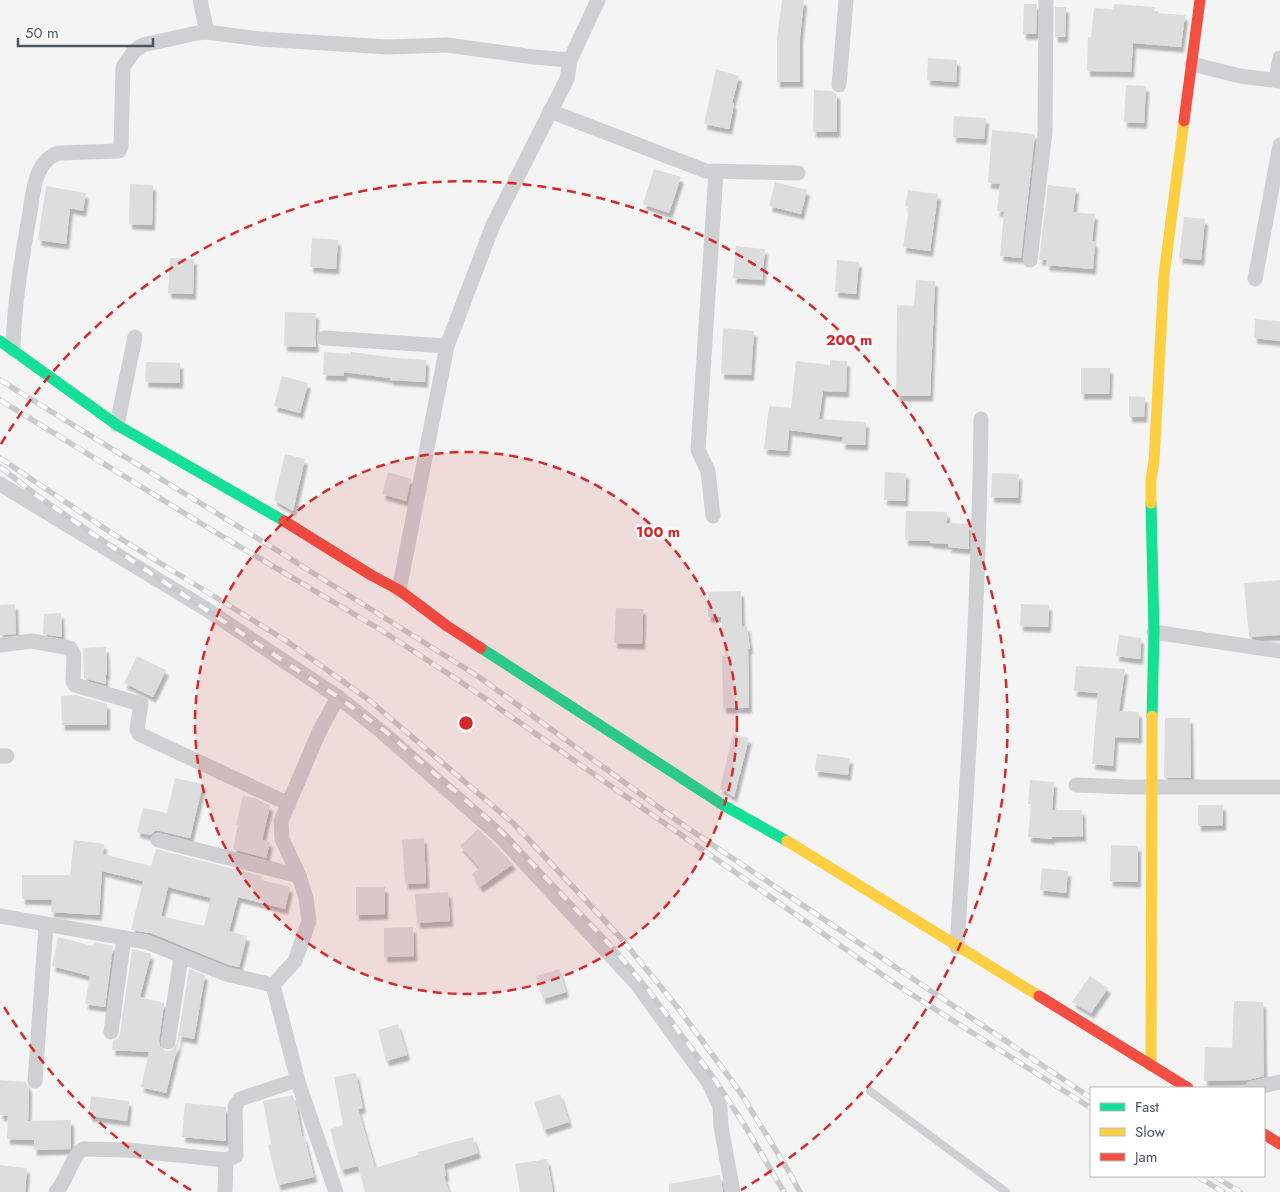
<svg xmlns="http://www.w3.org/2000/svg" width="1280" height="1192" viewBox="0 0 1280 1192" font-family="Jost,sans-serif">
<style>
.building{fill:#ddddde;fill-rule:evenodd;filter:url(#shadow)}
.lines{fill:none;stroke-linecap:round;stroke-linejoin:round}
.lane{stroke:#ced0d2;stroke-width:8}
.street{stroke:#ced0d2;stroke-width:15}
.fast{stroke:#16e098;stroke-width:11}
.slow{stroke:#ffcf43;stroke-width:11}
.jam{stroke:#f24e42;stroke-width:11}
.rail-casing{stroke:#c9cacc;stroke-width:5.5}
.rail{stroke:#fff;stroke-width:4;stroke-dasharray:11;stroke-linecap:butt}
.ring{fill:none;stroke:#d62828;stroke-width:2.5;stroke-dasharray:9 6}
.centre{fill:#d62828;stroke:#fff;stroke-width:2.5}
.ring-label{font-size:15px;text-anchor:middle;font-weight:bold;fill:#d62828;stroke:#fff;stroke-width:5;stroke-linejoin:round;paint-order:stroke}
</style>
<defs>
<filter id="shadow"><feDropShadow dx="3" dy="5.5" stdDeviation="1" flood-color="#0004"/></filter>
</defs>
<rect width="100%" height="100%" fill="#f4f4f4"/>
<!-- building -->
<g class="building">
<path d="M 782,0 L 804,0 L 800,37 L 800,82 L 777,82 L 777,38 Z"/>
<path d="M 1024,4 L 1037,4 L 1036,34 L 1023,34 Z"/>
<path d="M 1114,4 L 1155,7 L 1154,13 L 1185,15 L 1181,47 L 1133,43 L 1131,72 L 1087,71 L 1088,37 L 1091,38 L 1094,8 L 1113,9 Z"/>
<path d="M 1055,7 L 1066,7 L 1065,37 L 1055,37 Z"/>
<path d="M 928,58 L 957,60 L 956,82 L 927,80 Z"/>
<path d="M 716,69 L 739,76 L 732,103 L 734,104 L 729,129 L 704,124 Z"/>
<path d="M 1126,85 L 1146,86 L 1144,123 L 1124,122 Z"/>
<path d="M 814,90 L 832,91 L 837,94 L 837,132 L 813,132 Z"/>
<path d="M 954,116 L 986,118 L 984,139 L 953,137 Z"/>
<path d="M 992,130 L 1035,134 L 1021,258 L 1000,256 L 1004,212 L 997,211 L 1000,184 L 988,183 Z"/>
<path d="M 654,169 L 681,177 L 669,213 L 643,204 Z"/>
<path d="M 775,182 L 807,190 L 801,214 L 769,206 Z"/>
<path d="M 130,184 L 153,185 L 152,225 L 129,224 Z"/>
<path d="M 1048,185 L 1076,188 L 1073,212 L 1095,214 L 1092,241 L 1095,242 L 1093,269 L 1046,265 L 1047,260 L 1039,260 Z"/>
<path d="M 46,186 L 86,193 L 83,211 L 70,208 L 66,244 L 38,240 Z"/>
<path d="M 908,190 L 938,194 L 930,251 L 903,247 L 909,207 L 905,206 Z"/>
<path d="M 1184,217 L 1205,219 L 1201,260 L 1179,258 Z"/>
<path d="M 312,238 L 338,240 L 336,269 L 310,267 Z"/>
<path d="M 736,246 L 765,249 L 762,280 L 733,278 Z"/>
<path d="M 170,258 L 194,259 L 193,294 L 168,293 Z"/>
<path d="M 837,260 L 859,262 L 856,294 L 835,292 Z"/>
<path d="M 916,280 L 935,281 L 930,396 L 896,396 L 897,305 L 914,306 Z"/>
<path d="M 285,312 L 316,313 L 315,338 L 316,347 L 284,346 Z"/>
<path d="M 1255,319 L 1280,321 L 1280,341 L 1254,338 Z"/>
<path d="M 723,328 L 754,331 L 751,375 L 721,374 Z"/>
<path d="M 324,352 L 351,354 L 351,352 L 396,358 L 426,360 L 425,382 L 390,380 L 390,378 L 344,372 L 344,376 L 323,375 Z"/>
<path d="M 830,360 L 847,361 L 846,392 L 823,391 L 819,419 L 866,422 L 865,445 L 842,444 L 843,437 L 789,430 L 787,451 L 764,449 L 769,406 L 791,408 L 796,361 L 830,365 Z"/>
<path d="M 146,362 L 180,363 L 180,383 L 145,382 Z"/>
<path d="M 1081,368 L 1110,368 L 1109,394 L 1081,394 Z"/>
<path d="M 282,376 L 308,383 L 300,413 L 274,406 Z"/>
<path d="M 1129,396 L 1145,397 L 1144,417 L 1129,417 Z"/>
<path d="M 285,454 L 305,459 L 293,511 L 274,500 Z"/>
<path d="M 388,472 L 411,479 L 406,501 L 382,494 Z"/>
<path d="M 885,472 L 906,473 L 905,501 L 884,500 Z"/>
<path d="M 992,473 L 1019,474 L 1018,498 L 991,497 Z"/>
<path d="M 906,511 L 947,512 L 947,523 L 969,524 L 969,549 L 948,547 L 949,544 L 930,543 L 930,541 L 905,540 Z"/>
<path d="M 1280,580 L 1280,635 L 1249,637 L 1244,583 Z"/>
<path d="M 741,591 L 742,627 L 747,626 L 750,649 L 748,649 L 749,708 L 723,708 L 722,656 L 725,656 L 721,617 L 708,617 L 708,592 Z"/>
<path d="M 15,604 L 16,634 L 0,635 L 0,605 Z"/>
<path d="M 1021,604 L 1049,605 L 1048,627 L 1020,626 Z"/>
<path d="M 616,608 L 643,609 L 642,644 L 614,643 Z"/>
<path d="M 61,613 L 62,637 L 43,634 L 44,614 Z"/>
<path d="M 1119,635 L 1141,638 L 1140,659 L 1116,656 Z"/>
<path d="M 106,647 L 107,675 L 105,674 L 106,684 L 84,678 L 83,648 Z"/>
<path d="M 137,656 L 166,670 L 153,697 L 124,683 Z"/>
<path d="M 1076,666 L 1125,669 L 1119,711 L 1139,712 L 1139,738 L 1115,737 L 1113,766 L 1092,764 L 1098,693 L 1074,691 Z"/>
<path d="M 76,695 L 107,704 L 107,725 L 62,725 L 61,696 Z"/>
<path d="M 1165,718 L 1190,718 L 1191,778 L 1164,778 Z"/>
<path d="M 733,734 L 749,738 L 734,797 L 720,788 Z"/>
<path d="M 817,754 L 850,758 L 848,775 L 815,771 Z"/>
<path d="M 175,778 L 203,784 L 190,838 L 160,831 L 155,831 L 150,835 L 137,832 L 143,808 L 167,813 Z"/>
<path d="M 1030,780 L 1054,782 L 1052,810 L 1082,810 L 1083,836 L 1052,837 L 1052,839 L 1028,837 L 1031,804 L 1028,804 Z"/>
<path d="M 243,796 L 255,798 L 270,806 L 262,840 L 270,842 L 266,858 L 233,849 L 238,825 L 236,825 Z"/>
<path d="M 1198,805 L 1223,805 L 1223,825 L 1198,826 Z"/>
<path d="M 478,829 L 493,843 L 513,864 L 480,887 L 472,874 L 480,868 L 460,846 Z"/>
<path d="M 424,838 L 426,883 L 405,884 L 402,840 Z"/>
<path d="M 74,840 L 104,844 L 103,854 L 151,866 L 156,849 L 262,876 L 261,880 L 290,887 L 285,909 L 238,897 L 229,931 L 247,936 L 239,967 L 229,965 L 151,933 L 131,930 L 143,881 L 102,871 L 99,915 L 51,912 L 52,900 L 22,899 L 22,875 L 70,875 ZM 168,887 L 211,898 L 204,926 L 161,916 Z"/>
<path d="M 1111,845 L 1138,846 L 1138,882 L 1110,881 Z"/>
<path d="M 1042,868 L 1068,871 L 1066,893 L 1040,890 Z"/>
<path d="M 356,887 L 385,887 L 385,914 L 356,915 Z"/>
<path d="M 448,892 L 450,921 L 417,923 L 415,894 Z"/>
<path d="M 413,927 L 414,956 L 384,957 L 384,928 Z"/>
<path d="M 58,937 L 93,946 L 94,942 L 113,946 L 105,1007 L 85,1004 L 90,976 L 52,966 Z"/>
<path d="M 132,949 L 151,954 L 140,997 L 164,1003 L 159,1041 L 160,1046 L 166,1051 L 172,1050 L 177,1043 L 189,969 L 205,975 L 194,1039 L 180,1036 L 166,1093 L 141,1087 L 149,1052 L 112,1050 L 113,1041 L 118,1038 L 120,1033 Z"/>
<path d="M 559,969 L 566,992 L 543,999 L 536,976 Z"/>
<path d="M 1090,976 L 1108,988 L 1091,1013 L 1072,1002 Z"/>
<path d="M 1234,1001 L 1263,1002 L 1264,1076 L 1248,1080 L 1204,1081 L 1205,1047 L 1232,1048 Z"/>
<path d="M 398,1024 L 407,1055 L 386,1061 L 378,1030 Z"/>
<path d="M 356,1073 L 363,1108 L 358,1109 L 375,1168 L 418,1155 L 418,1152 L 473,1137 L 478,1153 L 444,1164 L 446,1175 L 444,1176 L 449,1192 L 365,1192 L 358,1166 L 341,1170 L 330,1129 L 343,1125 L 334,1077 Z"/>
<path d="M 0,1080 L 26,1082 L 29,1088 L 28,1121 L 71,1120 L 71,1147 L 70,1149 L 34,1150 L 34,1140 L 7,1139 L 8,1116 L 0,1115 Z"/>
<path d="M 560,1094 L 569,1122 L 544,1130 L 534,1102 Z"/>
<path d="M 293,1095 L 297,1108 L 302,1137 L 304,1136 L 314,1177 L 278,1185 L 268,1145 L 271,1144 L 263,1101 Z"/>
<path d="M 91,1096 L 129,1101 L 127,1121 L 89,1116 Z"/>
<path d="M 185,1103 L 226,1107 L 226,1141 L 182,1137 Z"/>
<path d="M 547,1159 L 553,1192 L 520,1192 L 515,1164 Z"/>
<path d="M 0,1165 L 27,1168 L 25,1192 L 0,1192 Z"/>
<path d="M 720,1175 L 723,1192 L 669,1192 L 669,1184 Z"/>
</g>
<g class="lines">
<!-- lane -->
<path class="lane" d="M 870,1091 L 1006,1192"/>
<!-- street -->
<g class="street">
<path d="M 200,0 L 207,32"/>
<path d="M 1192,64 L 1240,76 L 1280,81"/>
<path d="M 1276,80 L 1280,58"/>
<path d="M 839,85 L 846,0"/>
<path d="M 550,111 L 706,171 L 798,173"/>
<path d="M 1030,260 L 1045,132 L 1046,0"/>
<path d="M 1255,279 L 1280,145"/>
<path d="M 324,338 L 447,346"/>
<path d="M 13,349 C 14,303 22,257 30,212 C 32,200 33,185 38,174 C 42,164 49,156 59,153 L 119,151 L 121,146 L 123,67 L 134,51 L 143,45 L 197,33 L 207,32 L 260,39 L 388,47 L 447,45 L 534,57 L 570,60"/>
<path d="M 117,425 L 135,337"/>
<path d="M 0,484 L 206,609 L 338,697 L 382,732 L 500,836 L 637,984 L 709,1083 L 720,1107 L 721,1127 L 733,1192"/>
<path d="M 713,516 L 708,471 L 698,450 L 716,172"/>
<path d="M 399,590 L 447,346 L 493,225 L 567,79 L 570,60 L 598,0"/>
<path d="M 1154,632 L 1280,651"/>
<path d="M 0,645 L 32,641 L 70,648 L 74,655 L 73,681 L 75,685 L 141,704 L 137,729 L 139,734 L 289,804"/>
<path d="M 0,756 L 7,756"/>
<path d="M 1076,785 L 1131,787 L 1280,787"/>
<path d="M 158,840 L 299,876"/>
<path d="M 0,916 L 147,942 L 226,974 L 273,985 L 295,961 L 309,921 L 306,898 L 299,876 L 282,839 L 281,821 L 320,730 L 338,697"/>
<path d="M 957,947 C 968,771 979,596 981,419"/>
<path d="M 273,985 L 299,1085 L 336,1192"/>
<path d="M 111,1032 L 124,938"/>
<path d="M 168,1042 L 181,957"/>
<path d="M 35,1081 L 46,925"/>
<path d="M 1252,1088 L 1280,1082"/>
<path d="M 56,1192 C 67,1181 72,1155 83,1149 L 128,1150 L 226,1160 L 236,1156 L 235,1106 L 240,1099 L 297,1080"/>
<path d="M 225,1192 L 226,1160"/>
</g>
<!-- fast -->
<g class="fast">
<path d="M 0,341 L 117,425 L 284,521"/>
<path d="M 1151,503 L 1154,632 L 1152,716"/>
<path d="M 481,648 L 723,805 L 787,841"/>
</g>
<!-- slow -->
<g class="slow">
<path d="M 1151,503 L 1151,479 L 1154,461 L 1164,275 L 1184,121"/>
<path d="M 787,841 L 1039,996"/>
<path d="M 1151,1066 L 1152,716"/>
</g>
<!-- jam -->
<g class="jam">
<path d="M 1184,121 L 1200,0"/>
<path d="M 284,521 L 371,575 L 399,590 L 447,626 L 481,648"/>
<path d="M 1039,996 L 1188,1088"/>
<path d="M 1264,1134 L 1280,1144"/>
</g>
<defs>
<g id="rail">
<path d="M 0,380 L 270,546 L 479,677 L 686,827 L 1091,1098"/>
<path d="M 0,400 L 215,532 L 381,630 L 470,688 L 900,987 L 1091,1108"/>
<path d="M 0,458 L 113,534 L 285,640 L 369,700 L 514,824 L 620,937 L 678,1008 L 740,1092 L 788,1170 L 800,1192"/>
<path d="M 0,467 L 39,497 L 143,568 L 338,697 L 385,731 L 496,826 L 614,949 L 649,991 L 715,1080 L 745,1126 L 784,1192"/>
<path d="M 1197,1176 L 1223,1192"/>
<path d="M 1214,1176 L 1240,1192"/>
</g>
</defs>
<!-- rail casing -->
<use href="#rail" class="rail-casing"/>
<!-- rail -->
<use href="#rail" class="rail"/>
</g>
<!-- distance rings -->
<circle cx="466" cy="723" r="271" fill="#d62828" fill-opacity=".12"/>
<g class="ring">
<circle cx="466" cy="723" r="271"/>
<path d="M191 1190A542 542 0 0 1 1 1002M1 444A542 542 0 1 1 741 1190"/>
</g>
<circle cx="466" cy="723" r="8" class="centre"/>
<g class="ring-label">
<text x="849" y="345">200 m</text>
<text x="658" y="537">100 m</text>
</g>
<!-- legend -->
<rect x="1090" y="1087" width="175" height="90" fill="#ffffff" stroke="#b7bbc0"/>
<rect x="1100" y="1103" width="25" height="8" fill="#16e098" stroke="#b7bbc0"/>
<text x="1135" y="1112" font-size="15" fill="#4a5661">Fast</text>
<rect x="1100" y="1128" width="25" height="8" fill="#ffcf43" stroke="#b7bbc0"/>
<text x="1135" y="1137" font-size="15" fill="#4a5661">Slow</text>
<rect x="1100" y="1153" width="25" height="8" fill="#f24e42" stroke="#b7bbc0"/>
<text x="1135" y="1162" font-size="15" fill="#4a5661">Jam</text>
<!-- scale -->
<path d="M18 38v8h135v-8" fill="none" stroke="#4a5661" stroke-width="2.5"/>
<text x="25" y="38" font-size="15" fill="#4a5661" stroke="#ffffff" stroke-width="4" paint-order="stroke">50 m</text>
</svg>
